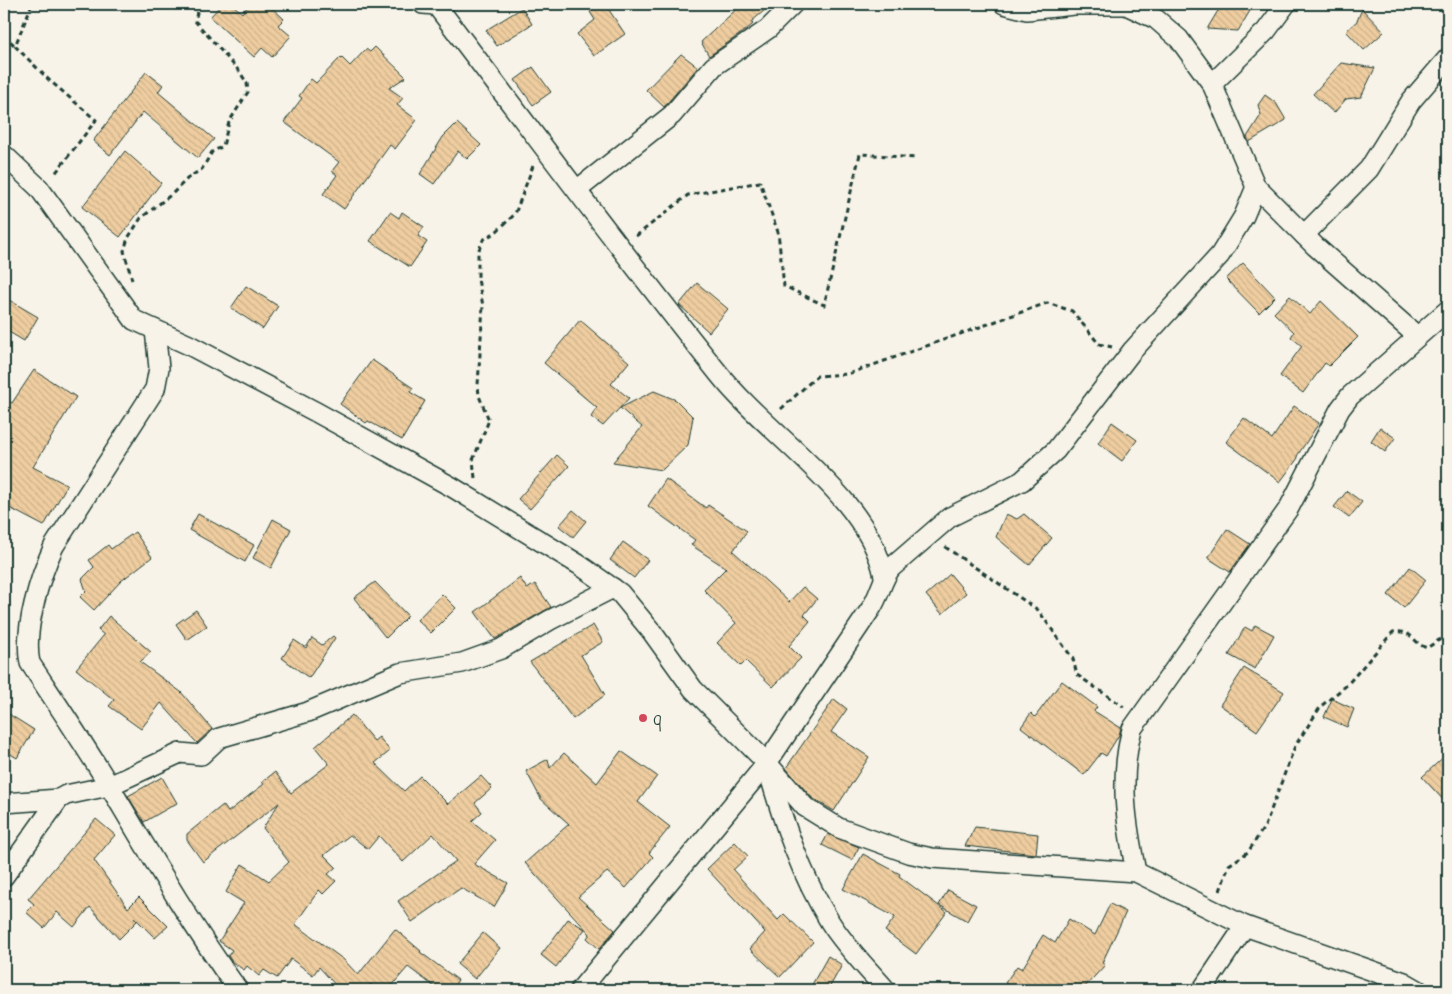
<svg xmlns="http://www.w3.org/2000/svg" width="1452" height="994" viewBox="0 0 1452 994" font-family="'Indie Flower',sans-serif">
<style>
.building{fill:url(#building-back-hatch);stroke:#1f3d34}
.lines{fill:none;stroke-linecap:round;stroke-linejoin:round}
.street-casing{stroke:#1f3d34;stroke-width:22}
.path{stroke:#1f3d34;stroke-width:3;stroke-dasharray:5 4;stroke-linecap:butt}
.street{stroke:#f7f3e8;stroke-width:19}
.poi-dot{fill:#d1495b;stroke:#f7f3e8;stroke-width:2}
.labels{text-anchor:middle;stroke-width:5;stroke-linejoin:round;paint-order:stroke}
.poi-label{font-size:20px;fill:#1f3d34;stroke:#f7f3e8;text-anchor:start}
</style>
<defs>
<pattern id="building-back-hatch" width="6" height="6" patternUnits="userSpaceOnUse" patternTransform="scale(1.25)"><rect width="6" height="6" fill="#efcda0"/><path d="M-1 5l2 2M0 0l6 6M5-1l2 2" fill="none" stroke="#ccb18a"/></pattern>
</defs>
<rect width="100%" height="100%" fill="#f7f3e8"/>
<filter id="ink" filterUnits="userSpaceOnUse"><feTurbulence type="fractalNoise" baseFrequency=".02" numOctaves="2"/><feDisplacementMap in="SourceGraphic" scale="10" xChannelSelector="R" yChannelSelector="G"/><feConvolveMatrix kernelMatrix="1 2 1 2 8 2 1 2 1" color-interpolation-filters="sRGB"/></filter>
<g filter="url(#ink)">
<!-- building -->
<g class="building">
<path d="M 222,4 L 232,4 L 242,13 L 250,4 L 268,4 L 284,19 L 278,25 L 291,36 L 272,57 L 262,48 L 254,57 L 210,17 Z"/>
<path d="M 601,4 L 605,4 L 625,34 L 594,56 L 577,34 L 595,20 L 590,12 Z"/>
<path d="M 742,4 L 772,4 L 751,22 L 753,24 L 746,30 L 709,56 L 701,42 Z"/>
<path d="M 1222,4 L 1254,4 L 1238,31 L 1207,29 Z"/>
<path d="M 522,8 L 532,24 L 497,46 L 486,30 Z"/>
<path d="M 1362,9 L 1384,32 L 1364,50 L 1346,31 L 1357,21 Z"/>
<path d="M 375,47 L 406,77 L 389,88 L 403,98 L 397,105 L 417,120 L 395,149 L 390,145 L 344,209 L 323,194 L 337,175 L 332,171 L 339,162 L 284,122 L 302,98 L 299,96 L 311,79 L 316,83 L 341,57 L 350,66 L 366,49 L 370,52 Z"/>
<path d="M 681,54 L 698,67 L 664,107 L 646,90 Z"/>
<path d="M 1341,63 L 1375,68 L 1361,97 L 1346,99 L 1334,113 L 1313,94 Z"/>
<path d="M 533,67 L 551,92 L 533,105 L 515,80 Z"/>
<path d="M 146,72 L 163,85 L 158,92 L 214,139 L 198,158 L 143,112 L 110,155 L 93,141 Z"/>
<path d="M 1265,95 L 1276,103 L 1286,120 L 1249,142 L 1247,137 L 1261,115 L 1258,105 Z"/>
<path d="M 457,123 L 481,145 L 467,159 L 458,151 L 434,184 L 420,174 L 443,137 Z"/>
<path d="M 125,151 L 161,183 L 120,237 L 82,207 Z"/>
<path d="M 390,212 L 399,218 L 402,212 L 424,227 L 418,236 L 427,242 L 410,267 L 370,241 Z"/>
<path d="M 1243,263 L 1275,297 L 1259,313 L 1226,279 Z"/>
<path d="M 697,283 L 728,309 L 709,332 L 679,305 Z"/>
<path d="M 246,286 L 278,306 L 263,329 L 231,308 Z"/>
<path d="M 1290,296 L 1310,314 L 1321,301 L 1358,337 L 1329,366 L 1325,363 L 1303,393 L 1280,376 L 1302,346 L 1291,337 L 1294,332 L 1274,313 Z"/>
<path d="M 4,297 L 38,317 L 24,341 L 4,329 Z"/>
<path d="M 580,320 L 629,362 L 611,384 L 629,398 L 603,426 L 591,417 L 597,408 L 544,363 Z"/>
<path d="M 372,360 L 413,388 L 410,392 L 425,401 L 402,440 L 368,421 L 366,423 L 340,404 Z"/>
<path d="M 34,370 L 76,397 L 33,467 L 67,485 L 44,526 L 4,505 L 4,399 L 12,403 Z"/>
<path d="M 654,391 L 676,400 L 693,417 L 688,445 L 662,470 L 613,462 L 642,427 L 620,408 Z"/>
<path d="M 1294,406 L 1319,423 L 1297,456 L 1298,458 L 1280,482 L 1226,442 L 1244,418 L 1272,439 Z"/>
<path d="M 1112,422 L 1137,440 L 1122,461 L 1098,443 Z"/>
<path d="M 1380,427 L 1395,438 L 1385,452 L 1371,441 Z"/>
<path d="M 557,455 L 569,466 L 530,509 L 518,499 Z"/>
<path d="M 666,479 L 706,508 L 708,505 L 747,531 L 733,551 L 789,602 L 803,587 L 817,599 L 804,615 L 810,621 L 789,646 L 801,658 L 773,687 L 746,661 L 741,666 L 717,643 L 736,623 L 704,590 L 726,568 L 691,545 L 695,540 L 648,506 Z"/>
<path d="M 1347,491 L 1362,502 L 1349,518 L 1334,507 Z"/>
<path d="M 573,510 L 586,521 L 573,537 L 559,526 Z"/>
<path d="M 198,514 L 254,545 L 245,562 L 189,530 Z"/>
<path d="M 1006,514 L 1017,519 L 1024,514 L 1052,538 L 1029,565 L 996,537 Z"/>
<path d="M 273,519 L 291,529 L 271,568 L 253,558 Z"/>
<path d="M 1227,529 L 1250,544 L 1230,572 L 1208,558 Z"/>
<path d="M 135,532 L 152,557 L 121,581 L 94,610 L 80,597 L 86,591 L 82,579 L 94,567 L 89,560 L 108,545 L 111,549 Z"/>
<path d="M 623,542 L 648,560 L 634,578 L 610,560 Z"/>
<path d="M 1410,567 L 1426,580 L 1404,608 L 1388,595 Z"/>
<path d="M 950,574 L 966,593 L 942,614 L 926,595 Z"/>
<path d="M 520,578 L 527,589 L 535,584 L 551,607 L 495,639 L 475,612 Z"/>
<path d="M 375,582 L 408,616 L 386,638 L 354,598 Z"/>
<path d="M 442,594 L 456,608 L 431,633 L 417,620 Z"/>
<path d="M 196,610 L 207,626 L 187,640 L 176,624 Z"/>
<path d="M 109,616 L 151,652 L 140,662 L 181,692 L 212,729 L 197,743 L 161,703 L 141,729 L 109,706 L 114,700 L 76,669 L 104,635 L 98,630 Z"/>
<path d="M 593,625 L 603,642 L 581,655 L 605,695 L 573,719 L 530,662 Z"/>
<path d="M 1255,625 L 1274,635 L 1255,669 L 1229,655 L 1245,627 L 1252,631 Z"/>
<path d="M 333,636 L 335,638 L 309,678 L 282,658 L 294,640 L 306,648 L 312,638 L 322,645 Z"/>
<path d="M 1244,668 L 1284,692 L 1257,731 L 1220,705 Z"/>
<path d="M 1062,681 L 1097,707 L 1094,711 L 1121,728 L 1119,735 L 1106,756 L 1101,753 L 1084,775 L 1021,727 L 1031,713 L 1035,717 Z"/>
<path d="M 834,699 L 847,709 L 831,732 L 869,757 L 834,811 L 812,798 L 786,768 Z"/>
<path d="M 1332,699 L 1354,709 L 1347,727 L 1324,717 Z"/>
<path d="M 4,711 L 34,730 L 17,758 L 4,750 Z"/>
<path d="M 352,715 L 374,741 L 379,737 L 390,751 L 375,763 L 404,791 L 420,776 L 448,804 L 481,776 L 492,788 L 475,803 L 482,812 L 472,821 L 495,840 L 474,864 L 508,883 L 494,907 L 461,888 L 412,922 L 398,901 L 456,861 L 433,834 L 403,862 L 379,836 L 368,849 L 350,835 L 324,855 L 336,867 L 328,874 L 336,881 L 323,894 L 319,890 L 295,924 L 344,960 L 358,975 L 395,929 L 421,951 L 420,952 L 458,980 L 451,990 L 439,990 L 408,967 L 388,990 L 378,990 L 371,984 L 368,987 L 371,990 L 340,990 L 319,967 L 313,975 L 291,959 L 277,978 L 264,970 L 259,976 L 247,966 L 244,970 L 232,962 L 228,956 L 232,950 L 219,941 L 244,903 L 226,892 L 242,864 L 269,881 L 289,862 L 263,828 L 279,803 L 203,862 L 187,840 L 187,834 L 223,805 L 228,812 L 264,784 L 262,782 L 275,772 L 291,793 L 329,764 L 315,747 Z"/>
<path d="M 621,751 L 657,776 L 638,802 L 670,827 L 649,853 L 653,857 L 626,888 L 607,872 L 578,897 L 615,930 L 599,949 L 587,938 L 590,934 L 525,863 L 569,824 L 541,799 L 526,771 L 548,759 L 550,768 L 564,753 L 597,783 Z"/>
<path d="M 1448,753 L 1448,805 L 1422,777 Z"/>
<path d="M 162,777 L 177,803 L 144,822 L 128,796 Z"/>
<path d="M 96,819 L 115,835 L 94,860 L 128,908 L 139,897 L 168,926 L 155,938 L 134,917 L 137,921 L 119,939 L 90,907 L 74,927 L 57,912 L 44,928 L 26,912 L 34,904 L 28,899 Z"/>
<path d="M 975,827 L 1038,834 L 1036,854 L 965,846 Z"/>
<path d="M 828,834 L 859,847 L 852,860 L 822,845 Z"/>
<path d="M 735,842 L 748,856 L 733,870 L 778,920 L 784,914 L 813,942 L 780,977 L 750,949 L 765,932 L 707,869 Z"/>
<path d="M 863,854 L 900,874 L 899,876 L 947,912 L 916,954 L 885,931 L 895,917 L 843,889 Z"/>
<path d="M 948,890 L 976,905 L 967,921 L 939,905 Z"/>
<path d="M 1110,904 L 1126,912 L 1102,963 L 1105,965 L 1082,990 L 1016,990 L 1005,983 L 1017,966 L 1022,969 L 1043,935 L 1055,943 L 1069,919 L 1095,935 Z"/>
<path d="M 568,919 L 585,929 L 556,967 L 541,955 Z"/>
<path d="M 483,933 L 500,948 L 475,979 L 457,964 Z"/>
<path d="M 828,956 L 842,965 L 828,990 L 809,990 Z"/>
</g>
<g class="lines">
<defs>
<g id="street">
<path d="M 423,4 L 436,5 C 530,128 622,253 719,374 C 768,436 868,496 884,576"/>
<path d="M 1004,4 L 1027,10 L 1074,5 L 1126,5 L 1156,19 L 1179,39 L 1212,84 L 1256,187 L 1315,246 L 1417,336"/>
<path d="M 1212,84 L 1266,31 L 1286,4"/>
<path d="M 4,155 L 39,188 L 134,320 L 189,345 L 316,412 L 452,487 L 578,564 L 620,593 L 652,632 L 693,689 L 767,763 L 805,807 L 839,828 L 908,853 L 932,858 L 1136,872 L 1245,926 L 1404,982 L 1418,990"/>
<path d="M 577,190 L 672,115 L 714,66 L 768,29 L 793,4"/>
<path d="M 1304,235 L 1369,169 L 1411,101 L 1448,58"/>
<path d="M 155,330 L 159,368 L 155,389 L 54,546 C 40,576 23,630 30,663 C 57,704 85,745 110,787 C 151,856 191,925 238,990"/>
<path d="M 768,769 C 783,822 801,875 830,922 C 845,946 867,968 886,990"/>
<path d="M 4,803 L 59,799"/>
<path d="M 1136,872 C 1126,822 1119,780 1132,729 L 1289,508 L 1340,409 L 1350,396 L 1448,310"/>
<path d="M 4,876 L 59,799 L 66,795 L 109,786 L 180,753 L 201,755 L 219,738 L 308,712 L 400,673 L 462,663 L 501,649 L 550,620 L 613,588"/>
<path d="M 580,990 L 767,763 L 872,607 C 880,594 882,579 891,568 L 950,517 L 1022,481 L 1056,450 L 1132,351 L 1220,255 L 1244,216 L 1256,187"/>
<path d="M 1202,990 L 1245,926"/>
</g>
</defs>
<!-- street casing -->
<use href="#street" class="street-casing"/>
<!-- path -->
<g class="path">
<path d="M 32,4 L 15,46 L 49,80 L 96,120 L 54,175"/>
<path d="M 4,35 L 15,46"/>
<path d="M 636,236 L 688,195 L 760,182 L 778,232 L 784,286 L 824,305 L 860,154 L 917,158"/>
<path d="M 132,280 L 124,251 L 128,238 L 141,218 L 172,194 L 188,178 L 202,169 L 212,152 L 223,146 L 229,122 L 248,92 L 247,83 L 239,71 L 195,21 L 199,4"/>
<path d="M 781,409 L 817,376 L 848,374 L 1047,303 L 1072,311 L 1099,344 L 1112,347"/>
<path d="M 475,478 L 473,460 L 489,420 L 479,396 L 478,385 L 483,306 L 478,279 L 478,252 L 483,240 L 497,231 L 515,214 L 533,166"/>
<path d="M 945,547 L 1038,610 L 1073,659 L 1077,675 L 1124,707"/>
<path d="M 1220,891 L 1229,865 L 1248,852 L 1265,826 L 1295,746 L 1321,706 L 1347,685 L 1393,632 C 1414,630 1412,643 1427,648 L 1439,640 L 1448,638"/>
</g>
<!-- street -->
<use href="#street" class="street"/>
</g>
</g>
<!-- markers -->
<circle class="poi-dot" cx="643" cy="718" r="5"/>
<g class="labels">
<!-- poi labels -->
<g class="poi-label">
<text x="653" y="725">q</text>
</g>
</g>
<!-- margin -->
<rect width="1452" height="994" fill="none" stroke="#f7f3e8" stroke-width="20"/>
<rect x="10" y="10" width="1432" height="974" fill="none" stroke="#1f3d34" stroke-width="2" filter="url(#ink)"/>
</svg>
